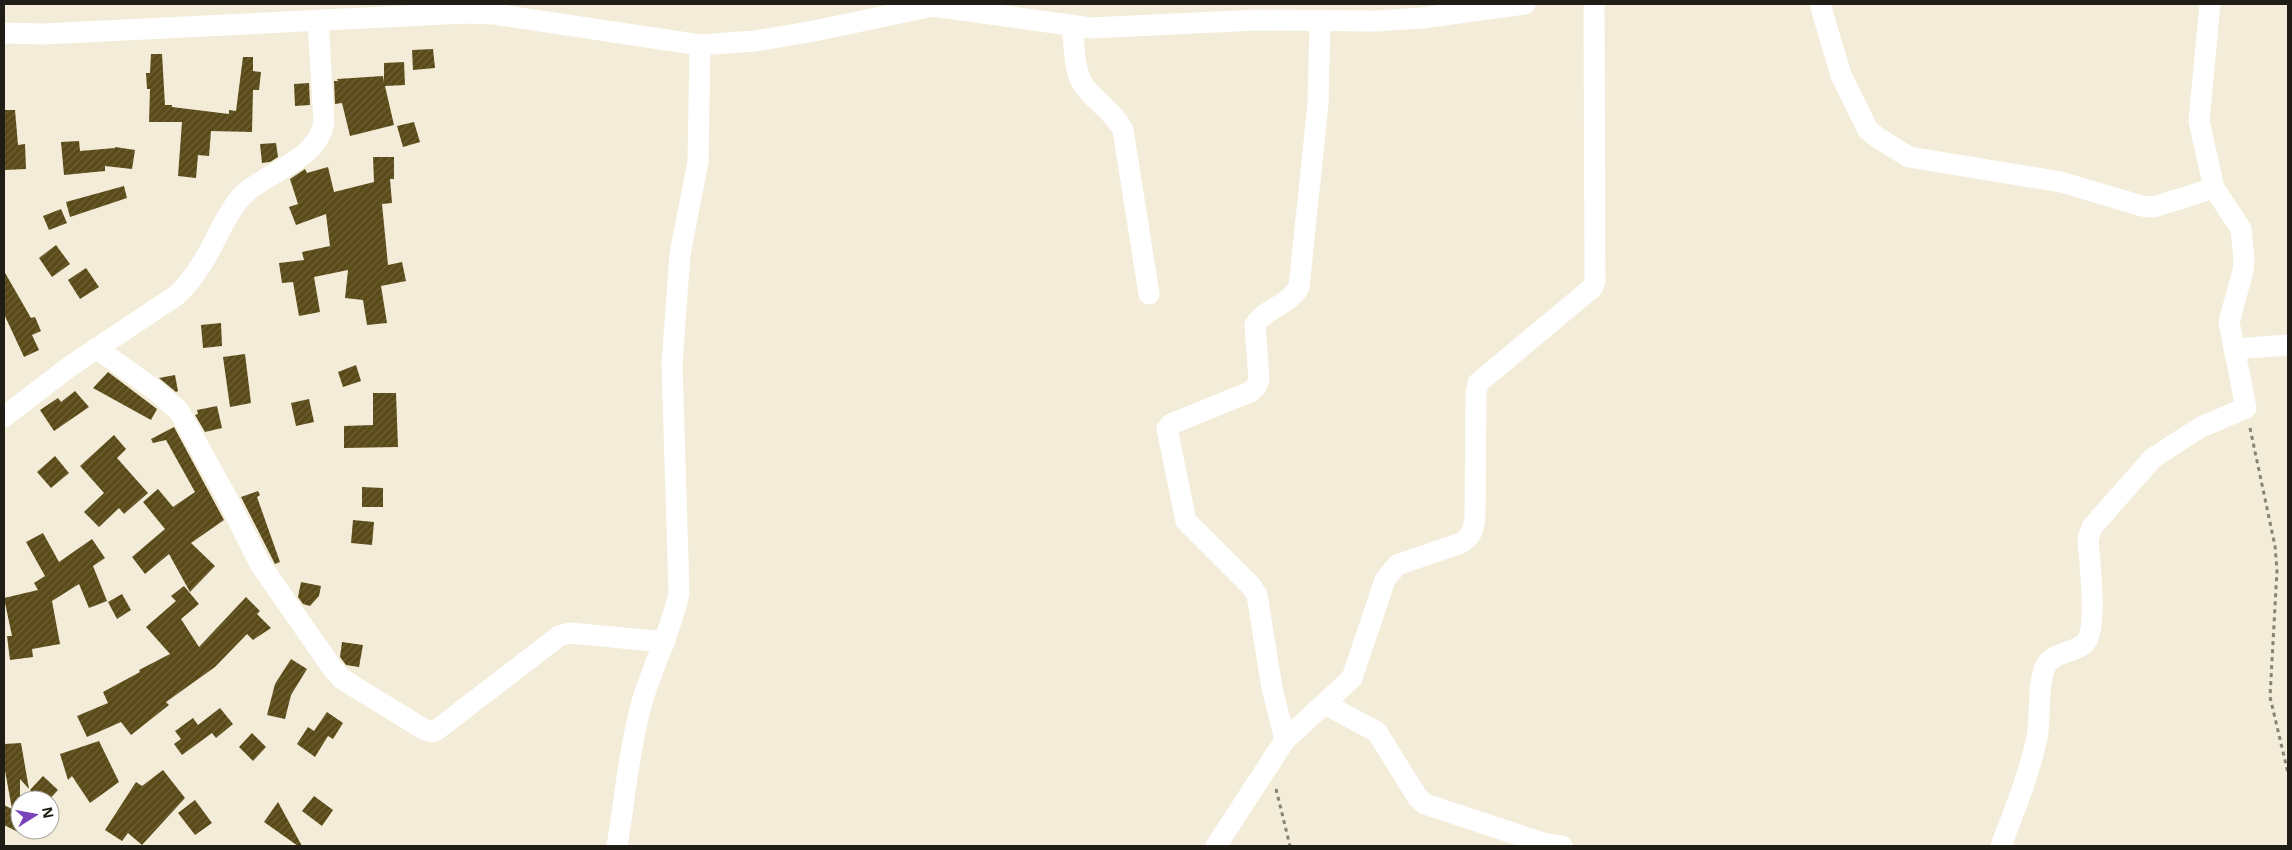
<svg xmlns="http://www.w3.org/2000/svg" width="2292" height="850" viewBox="0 0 2292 850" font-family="'Open Sans',sans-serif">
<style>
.building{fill:url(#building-hatch)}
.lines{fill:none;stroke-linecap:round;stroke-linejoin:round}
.path{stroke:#878274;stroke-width:3;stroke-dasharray:4 4;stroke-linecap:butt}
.minor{stroke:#fff;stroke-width:21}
</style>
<defs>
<pattern id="building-hatch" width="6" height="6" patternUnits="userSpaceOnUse" patternTransform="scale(1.25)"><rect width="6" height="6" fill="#5a4a18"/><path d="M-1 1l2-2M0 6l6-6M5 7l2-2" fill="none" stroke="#6e6138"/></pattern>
</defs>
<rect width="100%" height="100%" fill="#f3ecd8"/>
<!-- building -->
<g class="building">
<path d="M 433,49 L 435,68 L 413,70 L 412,50 Z"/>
<path d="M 151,54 L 162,54 L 165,105 L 172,105 L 172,107 L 229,114 L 229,110 L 236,111 L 243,57 L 253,57 L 253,71 L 261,72 L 259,90 L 253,90 L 252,132 L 211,131 L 209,156 L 198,155 L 196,178 L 178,176 L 182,122 L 149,122 L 150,89 L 147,89 L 146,73 L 150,73 Z"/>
<path d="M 404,62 L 405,85 L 385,86 L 394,125 L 350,136 L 342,103 L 335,104 L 334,81 L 338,81 L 337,79 L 383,76 L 384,82 L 384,63 Z"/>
<path d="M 309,83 L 310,105 L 295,106 L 294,84 Z"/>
<path d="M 4,110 L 15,110 L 18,145 L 25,144 L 26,169 L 4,170 Z"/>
<path d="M 414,122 L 420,142 L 403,147 L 397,126 Z"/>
<path d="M 79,141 L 80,151 L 115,148 L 115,147 L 135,150 L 132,169 L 105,166 L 105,171 L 64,175 L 61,142 Z"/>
<path d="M 276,143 L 278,157 L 270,162 L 262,163 L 260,144 Z"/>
<path d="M 373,157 L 394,157 L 394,179 L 390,179 L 392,203 L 382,204 L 388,265 L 402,262 L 406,281 L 381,286 L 387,323 L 367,325 L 363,300 L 345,298 L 348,270 L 314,277 L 320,312 L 299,316 L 293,282 L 282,283 L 279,263 L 304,260 L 302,252 L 330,246 L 326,214 L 296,225 L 289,207 L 298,204 L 290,179 L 305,169 L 307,173 L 328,167 L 334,192 L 374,182 Z"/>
<path d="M 124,186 L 127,198 L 70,217 L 66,202 Z"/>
<path d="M 61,209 L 67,223 L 49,230 L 43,216 Z"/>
<path d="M 56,245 L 70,264 L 52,277 L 39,258 Z"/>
<path d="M 86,268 L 99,287 L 80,299 L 68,280 Z"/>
<path d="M 4,271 L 31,318 L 35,317 L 41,331 L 32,335 L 39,350 L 24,357 L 4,314 Z"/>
<path d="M 221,323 L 222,346 L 203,348 L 201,325 Z"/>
<path d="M 245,354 L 251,403 L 230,407 L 223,357 Z"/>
<path d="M 356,365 L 361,381 L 343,387 L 338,372 Z"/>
<path d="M 108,372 L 157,409 L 151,420 L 93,388 Z"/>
<path d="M 175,375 L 178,391 L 176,392 L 159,378 Z"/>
<path d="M 75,391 L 89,407 L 54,431 L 40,410 L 58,398 L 61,402 Z"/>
<path d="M 373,393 L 396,393 L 398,447 L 344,448 L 344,426 L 373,425 Z"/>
<path d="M 309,399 L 314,422 L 296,426 L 291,403 Z"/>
<path d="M 217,406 L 222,428 L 205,432 L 195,415 L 198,414 L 197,410 Z"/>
<path d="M 174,427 L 224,520 L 191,543 L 215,566 L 190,592 L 169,554 L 145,574 L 132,557 L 165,529 L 143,502 L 158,489 L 173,507 L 195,492 L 166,440 L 153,443 L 151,439 Z"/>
<path d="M 114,435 L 126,449 L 117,458 L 148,493 L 124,514 L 119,508 L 99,527 L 84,512 L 104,493 L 80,466 Z"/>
<path d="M 55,456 L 69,473 L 51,488 L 37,472 Z"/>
<path d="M 362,487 L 383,488 L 383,507 L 362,507 Z"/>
<path d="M 258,491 L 260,495 L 257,497 L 280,562 L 275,564 L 241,497 Z"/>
<path d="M 353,520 L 374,522 L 372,545 L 351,543 Z"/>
<path d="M 43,533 L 59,562 L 92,539 L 105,558 L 93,566 L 107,601 L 89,608 L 79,584 L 52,601 L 60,644 L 32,649 L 33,657 L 10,660 L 7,636 L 12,636 L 4,598 L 38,590 L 34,583 L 45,576 L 26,542 Z"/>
<path d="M 301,582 L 321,586 L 319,596 L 310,606 L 303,604 L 298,597 Z"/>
<path d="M 184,586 L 199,604 L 181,619 L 199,647 L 246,597 L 260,611 L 257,614 L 271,628 L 253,640 L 247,634 L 215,667 L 166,702 L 169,705 L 131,735 L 121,722 L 87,737 L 77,716 L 108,703 L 103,692 L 140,672 L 139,670 L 170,654 L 146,627 L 176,601 L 171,596 Z"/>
<path d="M 122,594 L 131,610 L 117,619 L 108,602 Z"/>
<path d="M 342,642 L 363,645 L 359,667 L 346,665 L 340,657 Z"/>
<path d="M 291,659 L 307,669 L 291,695 L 285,719 L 267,715 L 275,684 Z"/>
<path d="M 220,708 L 233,724 L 216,738 L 212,733 L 182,755 L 174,744 L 181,739 L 175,731 L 193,718 L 198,725 Z"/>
<path d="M 327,712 L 343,723 L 333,739 L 328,736 L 315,757 L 297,744 L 308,727 L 314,731 Z"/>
<path d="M 252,733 L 266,747 L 253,761 L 239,747 Z"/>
<path d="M 99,741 L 119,782 L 90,803 L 72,776 L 68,780 L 60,754 Z"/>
<path d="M 21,743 L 29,789 L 20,779 L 20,810 L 14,810 L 20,814 L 20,833 L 4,825 L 4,805 L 12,809 L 4,765 L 4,744 Z"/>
<path d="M 163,770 L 185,798 L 142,845 L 128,833 L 122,841 L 105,830 L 136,782 L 142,786 Z"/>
<path d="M 43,776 L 58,790 L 49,800 L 41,800 L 30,790 Z"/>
<path d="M 314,796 L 333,810 L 322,826 L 302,811 Z"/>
<path d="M 195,800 L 212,823 L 195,835 L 178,813 Z"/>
<path d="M 278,802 L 302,846 L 298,846 L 264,822 Z"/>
</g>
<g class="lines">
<!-- path -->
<g class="path">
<path d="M 2250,428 L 2275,546 L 2277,570 L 2270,697 L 2288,773"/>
<path d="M 1276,789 L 1290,846"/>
</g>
<!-- minor -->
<g class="minor">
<path d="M 1820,4 L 1841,75 L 1868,130 L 1878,138 L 1909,157 L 2061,182 L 2142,206 L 2154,207 L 2214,188"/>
<path d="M 1072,26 C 1075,44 1073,71 1084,86 C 1096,102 1114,112 1123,130 L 1149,294"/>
<path d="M 4,33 L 43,34 L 465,13 L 494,14 L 700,45 L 755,41 L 814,31 L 933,6 L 1091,28 L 1257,20 L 1376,21 L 1422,18 L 1525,4"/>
<path d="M 96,348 L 155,390 L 179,411 L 227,498 L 260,564 L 333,669 L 342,679 L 425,730 L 432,732 L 438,729 L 559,636 L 570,633 L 665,642"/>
<path d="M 2234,349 L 2288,345"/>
<path d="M 4,417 L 69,367 L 177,295 C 194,279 207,257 217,236 C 225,221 232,206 244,194 C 270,170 316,161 324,123 L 318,20"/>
<path d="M 1325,704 L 1377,732 L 1418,798 L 1425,804 L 1543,843 L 1562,846"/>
<path d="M 1285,740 L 1272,688 L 1257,595 L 1251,586 L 1186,521 L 1167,429 L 1171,424 L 1250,392 L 1256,387 L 1259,379 L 1255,325 C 1265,308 1287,307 1299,287 L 1318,104 L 1320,20"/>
<path d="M 617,846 C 625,798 629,749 642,702 C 653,665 671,631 679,593 L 672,364 L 680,254 L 698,162 L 700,45"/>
<path d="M 1216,846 L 1285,740 L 1352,678 L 1385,580 L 1397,565 L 1461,543 C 1472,536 1474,529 1475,516 L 1476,394 L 1478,383 L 1592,288 L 1595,281 L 1594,4"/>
<path d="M 2001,846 C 2014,811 2029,775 2037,738 C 2041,716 2037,691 2044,670 C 2049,652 2072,654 2084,644 C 2099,631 2089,559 2088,539 L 2092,527 L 2153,458 L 2201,427 L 2246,408 L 2229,322 L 2243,271 L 2244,259 L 2241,229 L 2214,188 L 2199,121 L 2210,4"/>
</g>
</g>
<!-- border -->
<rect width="2292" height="850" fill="none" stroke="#1f1d15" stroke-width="10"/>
<!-- north arrow -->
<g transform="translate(35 815) rotate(79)"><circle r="24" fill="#ffffff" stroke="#a5a5a1"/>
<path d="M0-4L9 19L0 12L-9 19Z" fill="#7943ba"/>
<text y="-8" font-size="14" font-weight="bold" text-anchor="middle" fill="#1f1d15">N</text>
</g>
</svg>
